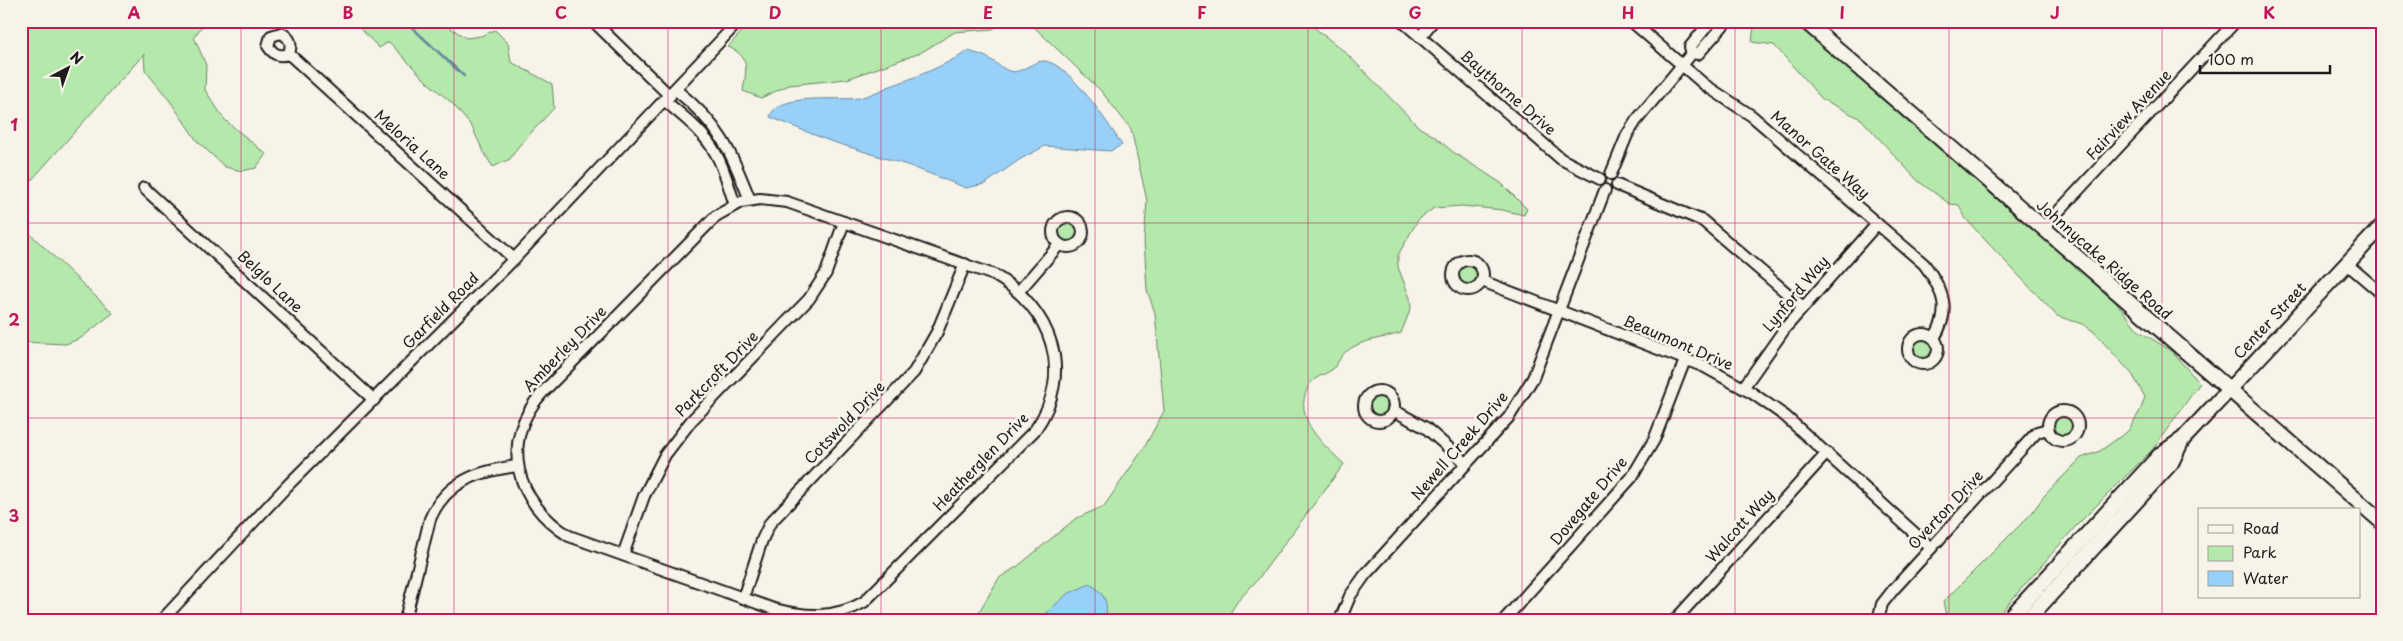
<svg xmlns="http://www.w3.org/2000/svg" width="2403" height="641" viewBox="0 0 2403 641" font-family="'Playpen Sans',sans-serif">
<style>
.green{fill:#b4e9ab;stroke:#688264}
.water{fill:#98d0f8;stroke:#6688a0}
.lines{fill:none;stroke-linecap:round;stroke-linejoin:round}
.stream{stroke:#6688a0;stroke-width:2.5}
.minor-casing{stroke:#1c1c1c;stroke-width:14}
.secondary-casing{stroke:#1c1c1c;stroke-width:18}
.minor{stroke:#f7f3e8;stroke-width:10}
.secondary{stroke:#f7f3e8;stroke-width:14}
.grid{fill:none;stroke:#c2185b;stroke-width:1;stroke-opacity:0.55}
.labels{text-anchor:middle;stroke-width:5;stroke-linejoin:round;paint-order:stroke}
.street-label{font-size:15px;fill:#1c1c1c;stroke:#f7f3e8}
.neatline{fill:none;stroke:#c2185b;stroke-width:2}
.grid-label{font-size:16px;text-anchor:middle;font-weight:bold;fill:#c2185b}
</style>
<rect width="100%" height="100%" fill="#f7f3e8"/>
<filter id="ink" filterUnits="userSpaceOnUse"><feTurbulence type="fractalNoise" baseFrequency=".02" numOctaves="2"/><feDisplacementMap in="SourceGraphic" scale="10" xChannelSelector="R" yChannelSelector="G"/><feConvolveMatrix kernelMatrix="1 2 1 2 8 2 1 2 1" color-interpolation-filters="sRGB"/></filter>
<g filter="url(#ink)">
<!-- green -->
<g class="green">
<path d="M 21,21 L 206,21 L 194,37 L 206,65 L 205,90 L 225,120 L 266,154 L 256,168 L 242,171 L 225,167 L 197,141 L 170,101 L 145,70 L 144,54 L 21,192 Z"/>
<path d="M 353,21 L 440,21 L 466,38 L 481,36 L 495,30 L 508,43 L 511,62 L 552,84 L 554,108 L 518,147 L 510,159 L 493,167 L 484,153 L 472,127 L 452,103 L 427,82 L 389,42 L 379,48 Z"/>
<path d="M 751,21 L 1002,21 L 993,29 L 955,32 L 920,53 L 847,79 L 789,85 L 761,98 L 743,91 C 746,70 751,56 728,47 Z"/>
<path d="M 1017,21 L 1306,21 L 1345,52 L 1420,128 L 1434,136 L 1453,152 L 1501,183 L 1527,209 L 1524,215 L 1502,210 L 1462,206 L 1434,208 L 1418,220 L 1398,255 L 1398,267 L 1410,298 L 1411,308 L 1401,333 C 1383,339 1362,339 1347,351 C 1341,355 1338,363 1333,369 C 1325,375 1313,377 1308,387 C 1292,419 1324,445 1344,464 L 1258,579 L 1237,602 L 1226,620 L 974,620 L 999,578 L 1018,566 L 1075,519 L 1104,506 L 1144,448 L 1164,411 L 1155,313 L 1147,290 L 1144,240 L 1147,201 L 1131,129 L 1101,91 L 1033,26 Z"/>
<path d="M 1770,21 L 1810,30 L 1907,121 L 1952,157 L 2113,299 L 2139,331 L 2170,350 L 2200,383 L 2153,449 L 2076,526 L 1994,620 L 1947,620 L 1943,602 L 2031,514 L 2044,496 L 2081,458 L 2100,451 L 2128,431 L 2140,411 L 2145,397 L 2132,374 L 2093,331 L 2082,324 L 2057,316 L 1986,241 L 1966,219 L 1959,205 L 1950,204 L 1918,181 L 1861,119 L 1822,99 L 1774,45 L 1752,42 L 1754,25 Z"/>
<circle cx="1068" cy="232" r="11"/>
<path d="M 21,225 L 113,313 L 81,338 L 66,344 L 21,342 Z"/>
<circle cx="1467" cy="276" r="10"/>
<circle cx="1922" cy="350" r="10"/>
<circle cx="1377" cy="407" r="10"/>
<circle cx="2063" cy="426" r="10"/>
</g>
<!-- water -->
<g class="water">
<path d="M 968,51 C 974,53 981,54 986,57 C 994,61 1001,68 1009,71 C 1022,75 1032,60 1045,61 C 1070,64 1109,125 1122,145 L 1110,151 L 1045,146 L 1019,160 L 985,184 L 966,188 L 910,166 L 827,140 L 770,117 C 776,92 839,101 859,98 C 868,96 879,91 888,87 C 916,77 942,67 968,51 Z"/>
<path d="M 1090,584 C 1105,594 1109,602 1105,620 L 1039,620 L 1067,594 Z"/>
</g>
<g class="lines">
<!-- stream -->
<path class="stream" d="M 405,21 L 464,76"/>
<defs>
<g id="minor">
<path d="M 593,21 L 670,96"/>
<path d="M 1402,21 L 1561,159 L 1600,179"/>
<path d="M 1631,21 L 1705,85 L 1752,116 L 1924,264 C 1943,290 1952,310 1934,338"/>
<path d="M 1420,37 L 1433,21"/>
<path d="M 1692,53 L 1690,47 L 1711,21"/>
<path d="M 289,54 C 279,57 274,55 268,46 L 271,36 L 281,33 C 291,38 292,44 289,54 L 514,259"/>
<path d="M 676,90 C 720,125 730,150 750,200"/>
<path d="M 665,101 C 684,117 704,132 716,154 C 725,170 729,188 735,205"/>
<path d="M 1611,174 L 1627,135 L 1636,121 L 1692,53 L 1698,54 L 1727,21"/>
<path d="M 1617,185 L 1703,221 L 1803,307"/>
<path d="M 144,188 L 374,400"/>
<path d="M 760,199 L 787,202 L 994,275 C 1052,308 1075,373 1035,430 L 864,602 C 835,619 806,617 774,609 L 569,536 C 515,502 499,442 542,393 L 716,216 L 741,202 Z"/>
<circle cx="1068" cy="232" r="15"/>
<path d="M 2043,228 L 2236,21"/>
<circle cx="1468" cy="275" r="15"/>
<path d="M 2347,264 L 2382,294"/>
<path d="M 1482,281 L 1705,367 L 1752,393 L 1785,416 L 1931,548"/>
<path d="M 1019,291 L 1059,245"/>
<circle cx="1923" cy="349" r="15"/>
<path d="M 1743,388 L 1786,327 L 1877,224"/>
<circle cx="1379" cy="406" r="15"/>
<path d="M 1393,410 L 1426,428 L 1466,463"/>
<circle cx="2063" cy="426" r="15"/>
<path d="M 623,555 L 644,496 L 665,455 L 691,421 L 809,299 L 826,273 L 844,222"/>
<path d="M 743,598 L 762,540 L 770,523 L 914,372 L 937,332 L 965,264"/>
<path d="M 162,620 L 287,486 L 514,259 L 739,21"/>
<path d="M 405,620 L 430,519 C 446,481 479,471 517,466"/>
<path d="M 1340,620 L 1350,596 L 1365,575 L 1509,417 L 1533,378 L 1605,190"/>
<path d="M 1504,620 L 1632,477 L 1654,440 L 1685,360"/>
<path d="M 1675,620 L 1827,453"/>
<path d="M 1878,620 L 1882,604 L 1893,590 L 2037,432 L 2048,429"/>
</g>
<g id="secondary">
<path d="M 1805,21 L 2382,522"/>
<path d="M 2008,620 L 2161,454 L 2183,439 L 2382,226"/>
<path d="M 2027,620 L 2171,463 L 2182,440"/>
</g>
</defs>
<!-- minor casing -->
<use href="#minor" class="minor-casing"/>
<!-- secondary casing -->
<use href="#secondary" class="secondary-casing"/>
<!-- minor -->
<use href="#minor" class="minor"/>
<!-- secondary -->
<use href="#secondary" class="secondary"/>
</g>
</g>
<!-- grid -->
<path class="grid" d="M 241,21 L 241,620M 454,21 L 454,620M 668,21 L 668,620M 881,21 L 881,620M 1095,21 L 1095,620M 1308,21 L 1308,620M 1522,21 L 1522,620M 1735,21 L 1735,620M 1949,21 L 1949,620M 2162,21 L 2162,620M 21,223 L 2382,223M 21,418 L 2382,418"/>
<g class="labels">
<!-- street labels -->
<g class="street-label">
<text transform="translate(1508 93) rotate(41)" y="5">Baythorne Drive</text>
<text transform="translate(2129 115) rotate(-47)" y="5">Fairview Avenue</text>
<text transform="translate(412 145) rotate(42)" y="5">Meloria Lane</text>
<text transform="translate(1820 155) rotate(41)" y="5">Manor Gate Way</text>
<text transform="translate(2104 260) rotate(41)" y="5">Johnnycake Ridge Road</text>
<text transform="translate(270 282) rotate(43)" y="5">Belglo Lane</text>
<text transform="translate(1796 294) rotate(-50)" y="5">Lynford Way</text>
<text transform="translate(441 311) rotate(-45)" y="5">Garfield Road</text>
<text transform="translate(2270 321) rotate(-47)" y="5">Center Street</text>
<text transform="translate(1678 343) rotate(23)" y="5">Beaumont Drive</text>
<text transform="translate(565 349) rotate(-46)" y="5">Amberley Drive</text>
<text transform="translate(717 374) rotate(-46)" y="5">Parkcroft Drive</text>
<text transform="translate(845 423) rotate(-46)" y="5">Cotswold Drive</text>
<text transform="translate(1460 446) rotate(-49)" y="5">Newell Creek Drive</text>
<text transform="translate(981 462) rotate(-46)" y="5">Heatherglen Drive</text>
<text transform="translate(1589 501) rotate(-50)" y="5">Dovegate Drive</text>
<text transform="translate(1946 510) rotate(-47)" y="5">Overton Drive</text>
<text transform="translate(1740 526) rotate(-48)" y="5">Walcott Way</text>
</g>
</g>
<!-- margin -->
<rect width="2403" height="641" fill="none" stroke="#f7f3e8" stroke-width="55"/>
<!-- legend -->
<rect x="2198" y="508" width="162" height="90" fill="#f7f3e8" stroke="#9f9d96"/>
<rect x="2208" y="525" width="25" height="8" fill="#f7f3e8" stroke="#9f9d96"/>
<text x="2243" y="534" font-size="15" fill="#1c1c1c">Road</text>
<rect x="2208" y="546" width="25" height="15" fill="#b4e9ab" stroke="#9f9d96"/>
<text x="2243" y="558" font-size="15" fill="#1c1c1c">Park</text>
<rect x="2208" y="571" width="25" height="15" fill="#98d0f8" stroke="#9f9d96"/>
<text x="2243" y="584" font-size="15" fill="#1c1c1c">Water</text>
<!-- north arrow -->
<g transform="translate(68 68) rotate(41)" stroke="#f7f3e8" stroke-width="4" paint-order="stroke">
<path d="M0-4L9 19L0 12L-9 19Z" fill="#1c1c1c"/>
<text y="-8" font-size="14" font-weight="bold" text-anchor="middle" fill="#1c1c1c">N</text>
</g>
<!-- scale -->
<path d="M2200 65v8h130v-8" fill="none" stroke="#1c1c1c" stroke-width="2.5"/>
<text x="2208" y="65" font-size="15" fill="#1c1c1c" stroke="#f7f3e8" stroke-width="4" paint-order="stroke">100 m</text>
<rect x="28" y="28" width="2348" height="586" class="neatline"/>
<g class="grid-label">
<text x="134" y="19">A</text>
<text x="348" y="19">B</text>
<text x="561" y="19">C</text>
<text x="775" y="19">D</text>
<text x="988" y="19">E</text>
<text x="1202" y="19">F</text>
<text x="1415" y="19">G</text>
<text x="1628" y="19">H</text>
<text x="1842" y="19">I</text>
<text x="2055" y="19">J</text>
<text x="2269" y="19">K</text>
<text x="14" y="131">1</text>
<text x="14" y="326">2</text>
<text x="14" y="522">3</text>
</g>
</svg>
